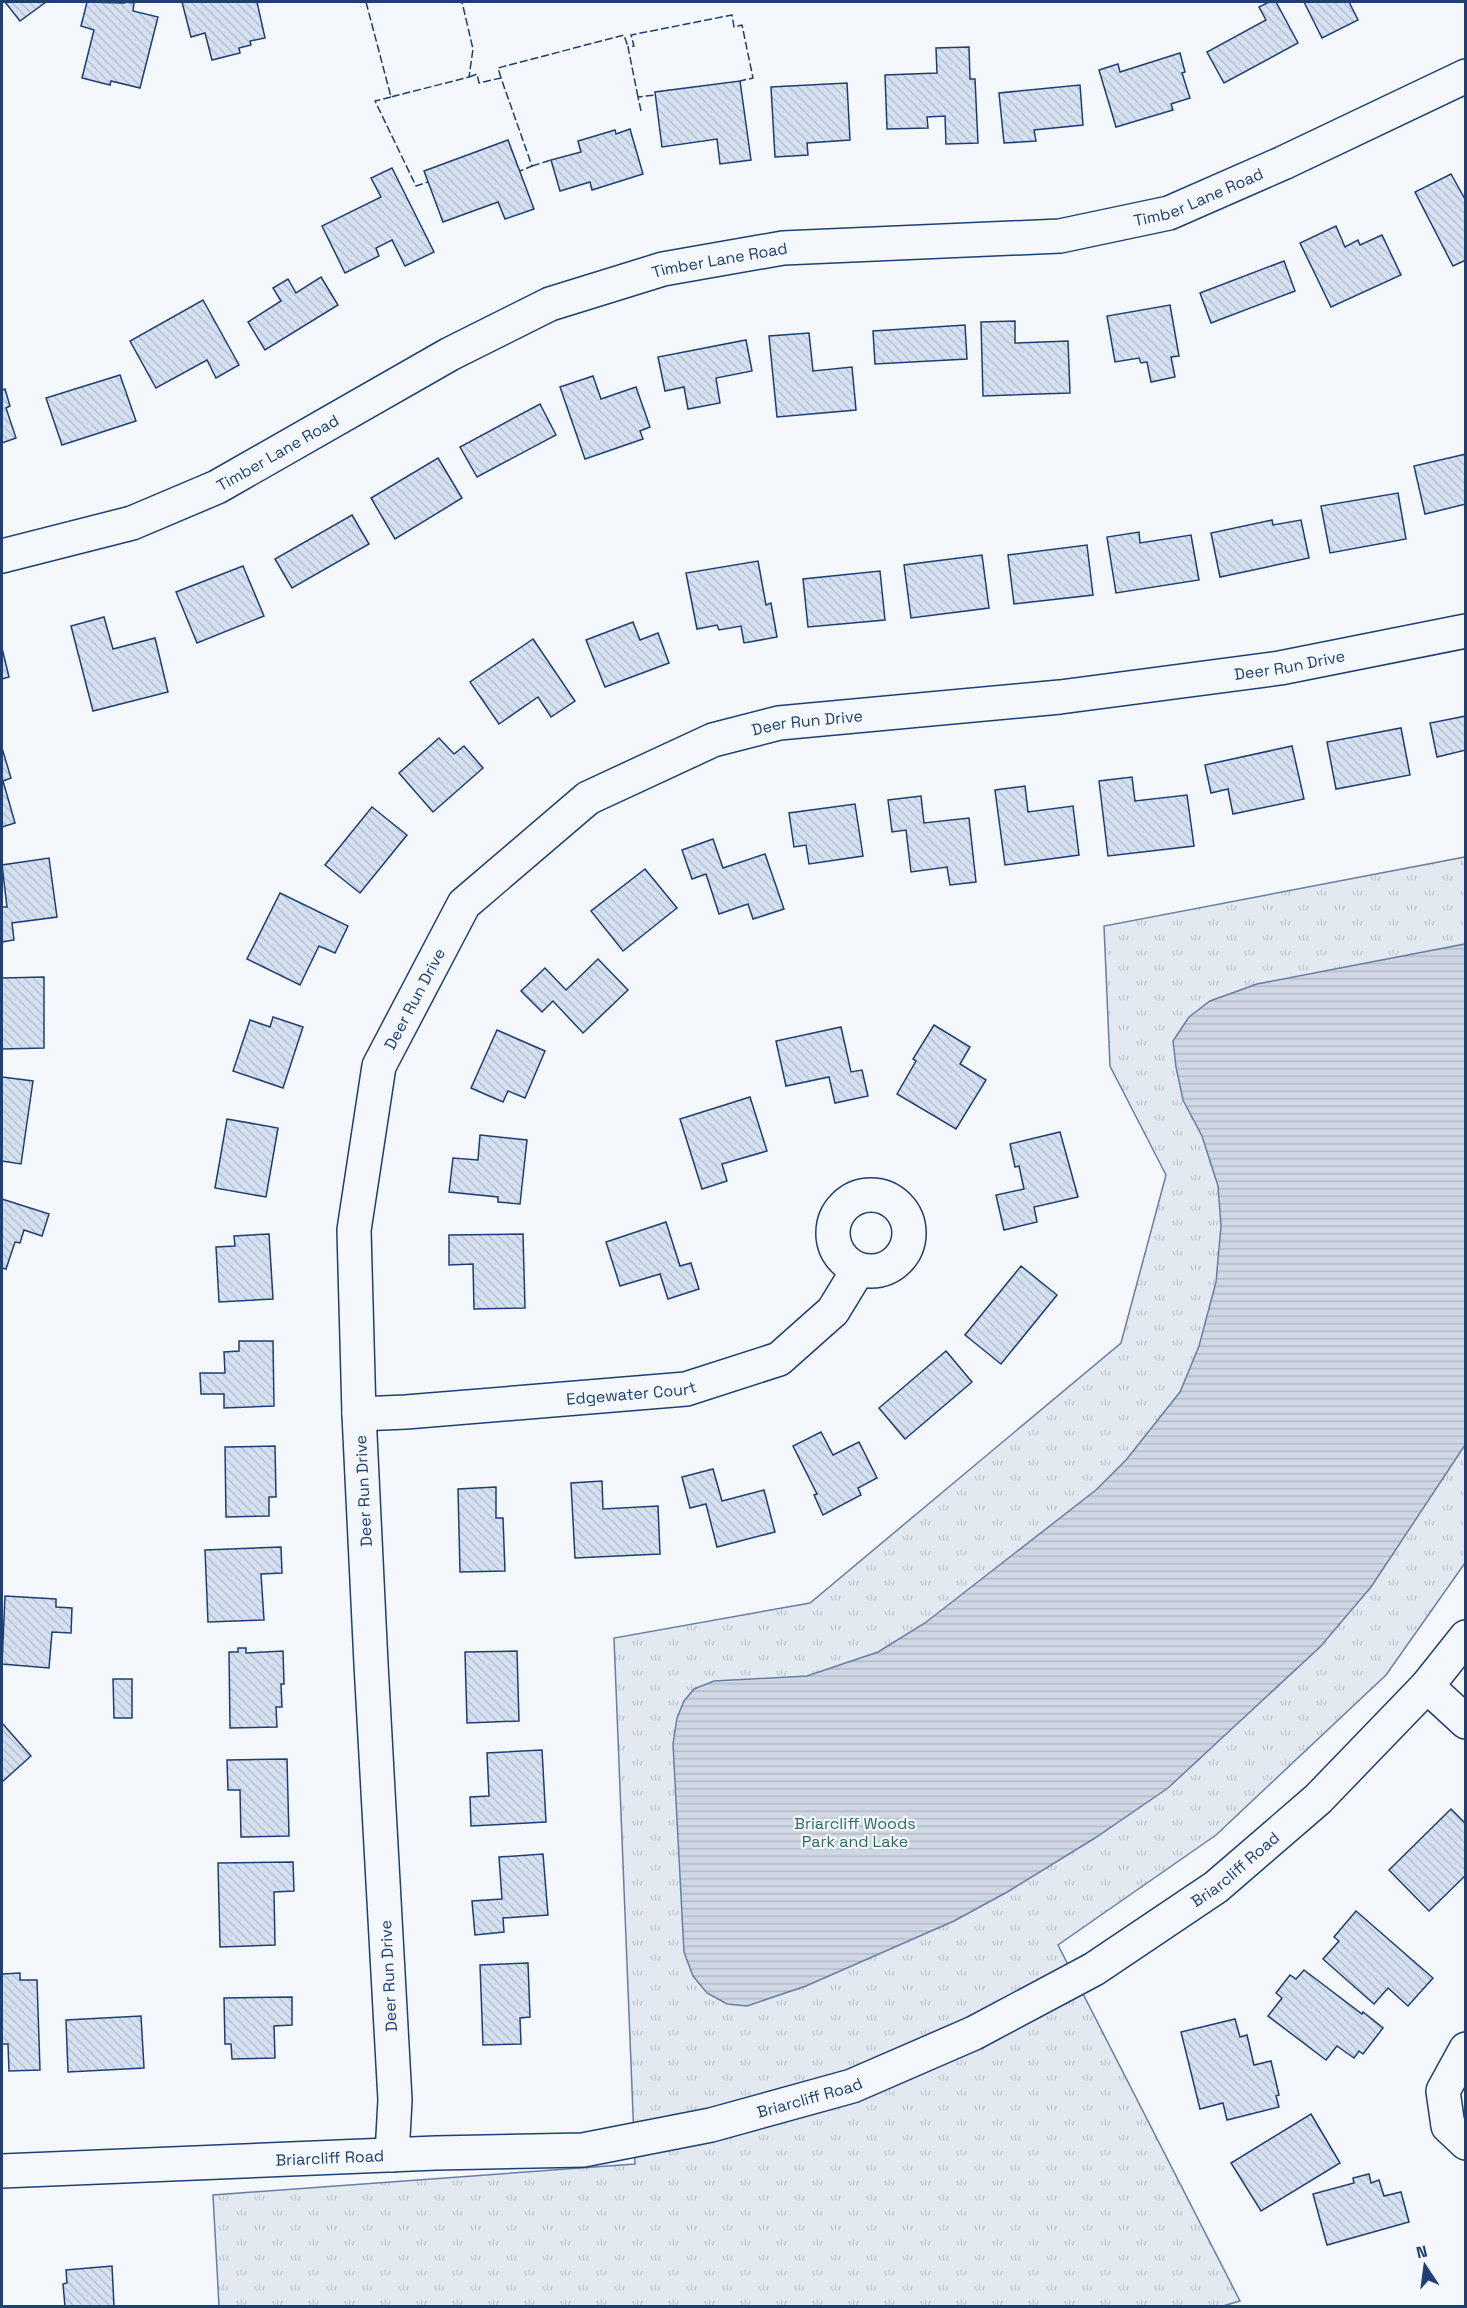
<svg xmlns="http://www.w3.org/2000/svg" width="1467" height="2308" viewBox="0 0 1467 2308" font-family="'Space Grotesk',sans-serif">
<style>
.park{fill:url(#park-tufts);stroke:#687fa3;stroke-width:1.5}
.water{fill:url(#water-rules);stroke:#687fa3;stroke-width:1.5}
.building{fill:url(#building-back-hatch);stroke:#1d3f73;stroke-width:1.5}
.lines{fill:none;stroke-linecap:round;stroke-linejoin:round}
.minor-casing{stroke:#1d3f73;stroke-width:36}
.minor{stroke:#f4f7fb;stroke-width:33}
.fence{stroke:#1d3f73;stroke-width:1.5;stroke-dasharray:8 3;stroke-linecap:butt}
.labels{text-anchor:middle;stroke-width:4.5;stroke-linejoin:round;paint-order:stroke}
.street-label{font-size:16px;fill:#1d3f73;stroke:#f4f7fb}
.park-label{font-size:16px;fill:#2c6c60;stroke:#f4f7fb}
</style>
<defs>
<pattern id="park-tufts" width="24" height="20" patternUnits="userSpaceOnUse" patternTransform="scale(1.5)"><rect width="24" height="20" fill="#e3e9f0"/><path d="M3 7l-1-3M5 7V3M7 7l1-3M15 17l-1-3M17 17v-4M19 17l1-3" fill="none" stroke="#c2c9d1"/></pattern>
<pattern id="water-rules" width="6" height="5" patternUnits="userSpaceOnUse" patternTransform="scale(1.5)"><rect width="6" height="5" fill="#cfd7e4"/><path d="M0 2.5h6" fill="none" stroke="#b1bac7"/></pattern>
<pattern id="building-back-hatch" width="6" height="6" patternUnits="userSpaceOnUse" patternTransform="scale(1.5)"><rect width="6" height="6" fill="#d5e0f0"/><path d="M-1 5l2 2M0 0l6 6M5-1l2 2" fill="none" stroke="#b6c1d1"/></pattern>
</defs>
<rect width="100%" height="100%" fill="#f4f7fb"/>
<!-- park -->
<path class="park" d="M 1465,857 L 1465,1563 L 1386,1675 L 1216,1835 L 1058,1945 L 1240,2301 L 1223,2306 L 219,2306 L 213,2195 L 635,2164 L 614,1638 L 810,1603 L 1121,1343 L 1166,1175 L 1110,1066 L 1104,926 Z"/>
<!-- water -->
<path class="water" d="M 1465,944 L 1465,1445 L 1371,1587 L 1320,1647 L 1168,1788 L 1095,1838 L 1009,1891 L 954,1921 L 806,1986 L 747,2006 L 727,2004 L 707,1993 L 693,1976 L 684,1952 L 673,1744 L 677,1718 L 684,1701 L 694,1689 L 714,1681 L 807,1676 L 878,1652 L 925,1623 L 1096,1490 L 1126,1460 L 1180,1392 L 1199,1346 L 1216,1282 L 1221,1226 L 1218,1186 L 1202,1136 L 1183,1100 L 1176,1067 L 1173,1041 L 1189,1017 L 1210,1001 L 1257,984 Z"/>
<!-- building -->
<g class="building">
<path d="M 5,2 L 46,2 L 20,21 Z"/>
<path d="M 87,2 L 124,3 L 127,2 L 134,3 L 133,11 L 158,17 L 140,88 L 111,81 L 110,85 L 82,78 L 94,30 L 81,26 Z"/>
<path d="M 182,2 L 257,2 L 265,38 L 250,41 L 251,45 L 239,48 L 240,53 L 212,60 L 205,33 L 191,37 Z"/>
<path d="M 1269,2 L 1276,2 L 1298,43 L 1224,83 L 1207,52 L 1266,20 L 1259,7 Z"/>
<path d="M 1304,2 L 1349,2 L 1358,20 L 1322,38 Z"/>
<path d="M 969,47 L 970,79 L 975,79 L 978,143 L 946,144 L 945,116 L 927,117 L 928,128 L 887,129 L 885,75 L 937,73 L 936,48 Z"/>
<path d="M 1180,53 L 1185,72 L 1182,73 L 1190,98 L 1171,104 L 1173,110 L 1116,127 L 1099,70 L 1118,64 L 1120,72 Z"/>
<path d="M 740,81 L 751,160 L 720,164 L 717,139 L 662,147 L 655,92 Z"/>
<path d="M 847,83 L 850,140 L 807,143 L 808,155 L 775,157 L 771,87 Z"/>
<path d="M 1080,85 L 1083,125 L 1034,130 L 1036,141 L 1004,143 L 999,93 Z"/>
<path d="M 630,129 L 643,174 L 592,190 L 590,182 L 560,191 L 551,160 L 581,152 L 578,141 L 615,130 L 616,134 Z"/>
<path d="M 508,140 L 534,209 L 505,219 L 498,202 L 443,222 L 424,171 Z"/>
<path d="M 392,168 L 434,252 L 405,266 L 392,240 L 376,248 L 379,256 L 345,273 L 322,226 L 381,197 L 371,178 Z"/>
<path d="M 1451,174 L 1466,201 L 1466,260 L 1453,266 L 1415,192 Z"/>
<path d="M 1336,226 L 1345,247 L 1358,240 L 1360,245 L 1382,235 L 1401,275 L 1331,307 L 1300,243 Z"/>
<path d="M 1284,261 L 1295,291 L 1211,323 L 1200,293 Z"/>
<path d="M 321,277 L 338,305 L 265,350 L 248,322 L 281,301 L 273,288 L 288,279 L 296,293 Z"/>
<path d="M 203,300 L 239,365 L 216,378 L 207,360 L 156,388 L 130,341 Z"/>
<path d="M 1170,305 L 1179,356 L 1171,357 L 1175,377 L 1151,382 L 1147,362 L 1141,363 L 1139,358 L 1115,362 L 1107,316 Z"/>
<path d="M 1015,321 L 1015,343 L 1068,341 L 1070,393 L 983,396 L 981,322 Z"/>
<path d="M 965,325 L 967,359 L 875,364 L 873,331 Z"/>
<path d="M 809,333 L 813,371 L 852,367 L 856,410 L 777,417 L 769,336 Z"/>
<path d="M 746,340 L 752,371 L 716,378 L 720,403 L 688,409 L 684,387 L 665,391 L 658,357 Z"/>
<path d="M 120,375 L 136,421 L 62,445 L 46,398 Z"/>
<path d="M 593,376 L 601,399 L 636,387 L 650,427 L 640,431 L 643,439 L 585,459 L 560,387 Z"/>
<path d="M 5,389 L 10,406 L 6,408 L 16,438 L 2,443 L 2,390 Z"/>
<path d="M 540,404 L 556,435 L 477,477 L 460,447 Z"/>
<path d="M 1466,454 L 1466,504 L 1425,514 L 1414,466 Z"/>
<path d="M 438,458 L 462,498 L 395,539 L 371,498 Z"/>
<path d="M 1398,493 L 1406,539 L 1330,553 L 1321,506 Z"/>
<path d="M 352,515 L 369,544 L 292,588 L 275,559 Z"/>
<path d="M 1272,520 L 1273,525 L 1301,520 L 1309,558 L 1220,577 L 1211,533 Z"/>
<path d="M 1139,532 L 1140,543 L 1191,535 L 1199,580 L 1116,593 L 1107,537 Z"/>
<path d="M 1087,545 L 1093,595 L 1014,604 L 1008,555 Z"/>
<path d="M 982,555 L 989,608 L 911,618 L 904,565 Z"/>
<path d="M 758,561 L 766,605 L 771,603 L 777,637 L 744,643 L 741,626 L 719,630 L 717,625 L 697,629 L 686,573 Z"/>
<path d="M 243,566 L 264,616 L 197,643 L 176,592 Z"/>
<path d="M 880,571 L 885,620 L 808,627 L 803,579 Z"/>
<path d="M 104,617 L 113,649 L 155,638 L 168,692 L 93,711 L 71,626 Z"/>
<path d="M 633,622 L 640,640 L 658,633 L 669,663 L 605,687 L 586,640 Z"/>
<path d="M 533,639 L 575,701 L 551,717 L 538,697 L 499,724 L 470,682 Z"/>
<path d="M 2,648 L 9,677 L 2,679 Z"/>
<path d="M 1466,716 L 1466,750 L 1437,757 L 1430,723 Z"/>
<path d="M 1401,728 L 1410,775 L 1336,789 L 1327,742 Z"/>
<path d="M 439,738 L 454,754 L 464,746 L 483,768 L 433,812 L 399,773 Z"/>
<path d="M 1292,746 L 1304,799 L 1233,814 L 1228,789 L 1211,793 L 1205,765 Z"/>
<path d="M 2,748 L 11,778 L 3,781 L 15,823 L 2,827 Z"/>
<path d="M 1132,777 L 1135,801 L 1187,795 L 1194,846 L 1108,856 L 1099,781 Z"/>
<path d="M 1025,786 L 1028,812 L 1073,806 L 1079,855 L 1005,865 L 995,790 Z"/>
<path d="M 921,796 L 924,823 L 969,818 L 976,882 L 950,885 L 947,867 L 911,872 L 906,830 L 892,832 L 888,800 Z"/>
<path d="M 855,804 L 863,856 L 809,864 L 806,845 L 794,847 L 789,813 Z"/>
<path d="M 372,807 L 407,835 L 360,893 L 325,865 Z"/>
<path d="M 713,839 L 723,868 L 765,854 L 784,909 L 753,919 L 748,904 L 719,914 L 706,874 L 692,879 L 682,850 Z"/>
<path d="M 49,858 L 57,917 L 12,923 L 14,940 L 2,942 L 2,907 L 7,907 L 2,865 Z"/>
<path d="M 645,869 L 677,908 L 623,951 L 591,911 Z"/>
<path d="M 280,893 L 348,926 L 335,953 L 319,946 L 300,985 L 247,959 Z"/>
<path d="M 598,959 L 628,990 L 583,1033 L 553,1001 L 542,1012 L 521,991 L 545,968 L 566,990 Z"/>
<path d="M 44,977 L 44,1048 L 2,1049 L 2,978 Z"/>
<path d="M 273,1017 L 303,1027 L 283,1088 L 233,1071 L 250,1020 L 270,1027 Z"/>
<path d="M 934,1025 L 970,1047 L 960,1064 L 986,1080 L 956,1129 L 897,1094 L 916,1061 L 913,1059 Z"/>
<path d="M 841,1027 L 851,1072 L 862,1070 L 868,1096 L 835,1103 L 829,1077 L 786,1086 L 776,1041 Z"/>
<path d="M 497,1030 L 545,1051 L 525,1098 L 508,1091 L 503,1102 L 471,1088 Z"/>
<path d="M 2,1077 L 33,1081 L 21,1164 L 2,1161 Z"/>
<path d="M 750,1097 L 767,1151 L 722,1164 L 727,1181 L 702,1189 L 680,1119 Z"/>
<path d="M 227,1119 L 278,1128 L 266,1197 L 215,1188 Z"/>
<path d="M 1060,1132 L 1078,1197 L 1034,1207 L 1037,1222 L 1004,1230 L 996,1195 L 1024,1189 L 1019,1166 L 1015,1167 L 1010,1144 Z"/>
<path d="M 480,1135 L 527,1140 L 520,1204 L 498,1202 L 498,1197 L 449,1192 L 453,1158 L 478,1160 Z"/>
<path d="M 2,1199 L 49,1214 L 42,1236 L 24,1230 L 20,1243 L 15,1242 L 6,1269 L 2,1268 Z"/>
<path d="M 666,1222 L 680,1266 L 691,1263 L 699,1289 L 668,1299 L 660,1274 L 620,1286 L 606,1242 Z"/>
<path d="M 269,1234 L 273,1299 L 219,1302 L 216,1247 L 235,1246 L 234,1236 Z"/>
<path d="M 523,1234 L 525,1308 L 474,1309 L 473,1264 L 449,1265 L 449,1235 Z"/>
<path d="M 1021,1266 L 1057,1295 L 1001,1364 L 965,1335 Z"/>
<path d="M 239,1341 L 273,1341 L 274,1406 L 224,1408 L 224,1394 L 201,1394 L 200,1373 L 225,1373 L 224,1352 L 239,1351 Z"/>
<path d="M 946,1351 L 972,1382 L 905,1439 L 879,1408 Z"/>
<path d="M 821,1432 L 833,1455 L 859,1442 L 877,1478 L 858,1488 L 861,1495 L 823,1515 L 814,1495 L 817,1494 L 793,1446 Z"/>
<path d="M 275,1446 L 276,1497 L 269,1497 L 269,1516 L 226,1517 L 225,1447 Z"/>
<path d="M 713,1469 L 722,1501 L 764,1490 L 775,1532 L 717,1547 L 706,1504 L 690,1508 L 682,1477 Z"/>
<path d="M 602,1481 L 603,1509 L 658,1506 L 660,1554 L 575,1558 L 571,1483 Z"/>
<path d="M 496,1487 L 496,1518 L 503,1518 L 505,1571 L 460,1572 L 458,1489 Z"/>
<path d="M 281,1547 L 282,1573 L 261,1574 L 264,1620 L 208,1622 L 205,1550 Z"/>
<path d="M 5,1596 L 56,1599 L 56,1607 L 72,1608 L 71,1633 L 52,1632 L 49,1668 L 2,1664 Z"/>
<path d="M 238,1648 L 246,1648 L 246,1653 L 283,1651 L 284,1684 L 281,1684 L 282,1707 L 276,1707 L 277,1727 L 230,1728 L 229,1652 L 238,1652 Z"/>
<path d="M 517,1651 L 519,1721 L 467,1723 L 465,1652 Z"/>
<path d="M 113,1679 L 132,1679 L 132,1718 L 114,1718 Z"/>
<path d="M 2,1723 L 31,1756 L 2,1782 Z"/>
<path d="M 542,1750 L 546,1822 L 471,1826 L 470,1797 L 489,1796 L 487,1753 Z"/>
<path d="M 287,1759 L 289,1836 L 241,1837 L 240,1790 L 228,1790 L 227,1760 Z"/>
<path d="M 1451,1809 L 1466,1824 L 1466,1875 L 1429,1911 L 1389,1870 Z"/>
<path d="M 543,1854 L 548,1915 L 503,1918 L 504,1932 L 475,1935 L 472,1901 L 502,1899 L 499,1857 Z"/>
<path d="M 293,1862 L 294,1891 L 274,1892 L 275,1945 L 220,1947 L 218,1863 Z"/>
<path d="M 1356,1911 L 1433,1978 L 1408,2006 L 1388,1988 L 1374,2004 L 1323,1959 L 1339,1941 L 1334,1937 Z"/>
<path d="M 528,1963 L 530,2017 L 520,2018 L 521,2044 L 483,2045 L 480,1965 Z"/>
<path d="M 1304,1970 L 1362,2014 L 1363,2012 L 1383,2028 L 1363,2054 L 1359,2051 L 1354,2058 L 1337,2046 L 1326,2060 L 1268,2016 L 1282,1998 L 1276,1993 L 1290,1975 L 1296,1979 Z"/>
<path d="M 20,1973 L 20,1980 L 37,1980 L 40,2070 L 9,2071 L 8,2044 L 2,2044 L 2,1974 Z"/>
<path d="M 292,1997 L 292,2025 L 274,2026 L 275,2058 L 232,2059 L 231,2044 L 225,2044 L 224,1998 Z"/>
<path d="M 141,2016 L 144,2068 L 68,2072 L 66,2020 Z"/>
<path d="M 1235,2019 L 1240,2037 L 1247,2035 L 1254,2065 L 1271,2061 L 1279,2095 L 1276,2096 L 1279,2107 L 1227,2120 L 1223,2103 L 1200,2109 L 1181,2032 Z"/>
<path d="M 1311,2114 L 1340,2163 L 1261,2211 L 1231,2163 Z"/>
<path d="M 1369,2174 L 1371,2183 L 1379,2180 L 1384,2196 L 1401,2192 L 1409,2222 L 1327,2245 L 1313,2194 L 1354,2183 L 1353,2178 Z"/>
<path d="M 112,2266 L 114,2306 L 65,2306 L 63,2284 L 67,2283 L 66,2270 Z"/>
</g>
<g class="lines">
<defs>
<g id="minor">
<path id="s1" d="M 2,556 L 132,523 L 217,487 L 450,354 L 550,304 L 663,269 L 783,248 L 1060,236 L 1169,213 L 1283,163 L 1466,76"/>
<circle cx="871" cy="1233" r="38"/>
<path id="s2" d="M 359,1414 L 406,1412 L 686,1389 L 779,1359 L 833,1311 L 858,1270"/>
<path d="M 1427,1686 L 1466,1722"/>
<path d="M 1466,2049 L 1443,2091 L 1448,2126 L 1466,2143"/>
<path id="s3" d="M 392,2155 L 395,2100 L 371,1664 L 359,1414 L 354,1230 L 379,1066 L 464,904 L 588,798 L 713,740 L 779,723 L 1060,697 L 1280,668 L 1466,631"/>
<path id="s4" d="M 2,2171 L 436,2153 L 583,2150 L 711,2125 L 852,2086 L 974,2033 L 1094,1969 L 1216,1887 L 1318,1799 L 1427,1686 L 1466,1637"/>
</g>
</defs>
<!-- minor casing -->
<use href="#minor" class="minor-casing"/>
<!-- minor -->
<use href="#minor" class="minor"/>
<!-- fence -->
<g class="fence">
<path d="M 366,2 L 391,97 L 469,77 L 473,49 L 462,2"/>
<path d="M 469,77 L 477,74 L 479,83 L 501,78 L 532,166 L 520,171"/>
<path d="M 501,78 L 498,68 L 624,35 L 628,47"/>
<path d="M 391,97 L 375,101 L 416,186 L 428,182"/>
<path d="M 638,97 L 628,47 L 634,46 L 631,35 L 732,15 L 734,27 L 742,25 L 753,78 L 740,81"/>
<path d="M 641,111 L 638,97 L 655,95"/>
<path d="M 532,166 L 551,160"/>
</g>
</g>
<g class="labels">
<!-- street labels -->
<g class="street-label">
<text dy="6" stroke="none"><textPath href="#s1" startOffset="1268">Timber Lane Road</textPath></text>
<text dy="6" stroke="none"><textPath href="#s1" startOffset="782">Timber Lane Road</textPath></text>
<text dy="6" stroke="none"><textPath href="#s1" startOffset="296">Timber Lane Road</textPath></text>
<text dy="6" stroke="none"><textPath href="#s3" startOffset="2158">Deer Run Drive</textPath></text>
<text dy="6" stroke="none"><textPath href="#s3" startOffset="1672">Deer Run Drive</textPath></text>
<text dy="6" stroke="none"><textPath href="#s3" startOffset="1168">Deer Run Drive</textPath></text>
<text dy="6" stroke="none"><textPath href="#s2" startOffset="273">Edgewater Court</textPath></text>
<text transform="translate(363 1491) rotate(-93)" y="6">Deer Run Drive</text>
<text dy="6" stroke="none"><textPath href="#s4" startOffset="1300">Briarcliff Road</textPath></text>
<text transform="translate(388 1976) rotate(-93)" y="6">Deer Run Drive</text>
<text dy="6" stroke="none"><textPath href="#s4" startOffset="814">Briarcliff Road</textPath></text>
<text dy="6" stroke="none"><textPath href="#s4" startOffset="328">Briarcliff Road</textPath></text>
</g>
<!-- park labels -->
<g class="park-label">
<text x="855" y="1829">Briarcliff Woods<tspan x="855" dy="18">Park and Lake</tspan></text>
</g>
</g>
<!-- border -->
<rect width="1467" height="2308" fill="none" stroke="#1d3f73" stroke-width="6"/>
<!-- north arrow -->
<g transform="translate(1425 2266) rotate(347)" stroke="#f4f7fb" stroke-width="4.5" paint-order="stroke">
<path d="M0-4.5L10 22L0 15L-10 22Z" fill="#1d3f73"/>
<text y="-9" font-size="16" font-weight="bold" text-anchor="middle" fill="#1d3f73">N</text>
</g>
</svg>
